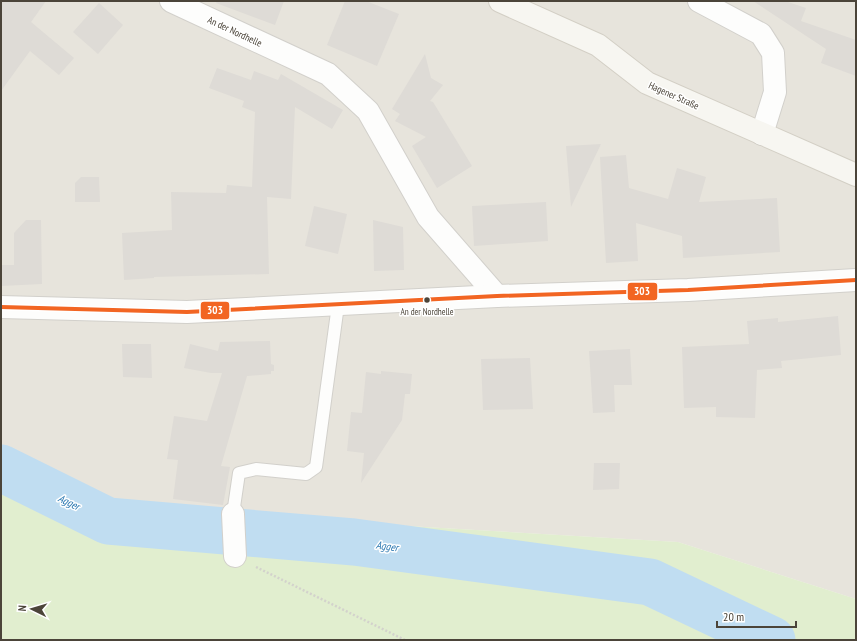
<svg xmlns="http://www.w3.org/2000/svg" width="857" height="641" viewBox="0 0 857 641" font-family="'PT Sans Narrow',sans-serif">
<style>
.residential{fill:#e7e4dc}
.green{fill:#e1eecf}
.lines{fill:none;stroke-linecap:round;stroke-linejoin:round}
.river{stroke:#c0ddf1;stroke-width:47}
.building{fill:#dedbd6}
.lane-casing{stroke:#d2d0cb;stroke-width:14}
.street-casing{stroke:#d2d0cb;stroke-width:24}
.secondary-casing{stroke:#d3cfc5;stroke-width:24}
.path{stroke:#d3d2cc;stroke-width:2.5;stroke-dasharray:2 2;stroke-linecap:butt}
.lane{stroke:#fdfdfc;stroke-width:12}
.street{stroke:#fdfdfc;stroke-width:22}
.secondary{stroke:#f7f6f1;stroke-width:22}
.bus-1-casing{stroke:#fff;stroke-width:7}
.bus-1{stroke:#f26522;stroke-width:4}
.bus-dot{fill:#4b4439;stroke:#fff;stroke-width:1.5}
.labels{text-anchor:middle;stroke-width:3;stroke-linejoin:round;paint-order:stroke}
.bus-label{font-size:9px;fill:#4b4439;stroke:#fff}
.street-label{font-size:10px;fill:#4b4439;stroke:#fff}
.water-label{font-size:11px;font-style:italic;fill:#2e7ab2;stroke:#fff}
.line-badge{stroke:#fff;stroke-width:1.5}
.badge-label{font-size:11px;text-anchor:middle;font-weight:bold;fill:#fff}
</style>
<rect width="100%" height="100%" fill="#f4f2ee"/>
<!-- residential -->
<path class="residential" d="M 1,1 L 856,1 L 856,599 L 678,542 L 121,509 L 1,469 Z"/>
<!-- green -->
<path class="green" d="M 1,469 L 121,509 L 678,542 L 856,599 L 856,640 L 1,640 Z"/>
<g class="lines">
<!-- river -->
<path class="river" d="M 1,468 L 108,521 L 354,542 L 650,582 L 772,640"/>
</g>
<!-- building -->
<g class="building">
<path d="M 1,1 L 46,1 L 31,22 L 74,58 L 59,75 L 30,51 L 1,91 Z"/>
<path d="M 217,1 L 284,1 L 275,25 L 216,3 Z"/>
<path d="M 345,1 L 366,1 L 399,14 L 377,66 L 327,45 Z"/>
<path d="M 753,1 L 785,1 L 806,8 L 801,21 L 856,40 L 856,76 L 821,63 L 826,49 Z"/>
<path d="M 99,3 L 123,25 L 98,54 L 73,32 Z"/>
<path d="M 425,54 L 431,78 L 443,85 L 430,101 L 433,102 L 472,166 L 437,188 L 412,146 L 426,137 L 395,121 L 400,114 L 392,109 Z"/>
<path d="M 217,68 L 251,80 L 254,71 L 278,80 L 281,74 L 343,110 L 332,129 L 295,107 L 291,199 L 267,197 L 269,274 L 154,277 L 154,278 L 124,280 L 122,233 L 172,230 L 171,192 L 226,193 L 227,185 L 252,187 L 255,112 L 242,107 L 244,101 L 209,88 Z"/>
<path d="M 601,144 L 571,207 L 566,146 Z"/>
<path d="M 626,155 L 629,188 L 668,199 L 677,168 L 706,177 L 699,202 L 777,198 L 780,252 L 683,258 L 682,236 L 636,223 L 638,261 L 606,263 L 600,157 Z"/>
<path d="M 81,177 L 99,177 L 100,202 L 75,202 L 75,183 Z"/>
<path d="M 546,202 L 548,241 L 474,246 L 472,206 Z"/>
<path d="M 314,206 L 347,214 L 338,254 L 305,246 Z"/>
<path d="M 26,220 L 41,220 L 42,284 L 1,286 L 1,265 L 14,265 L 14,233 Z"/>
<path d="M 373,220 L 403,227 L 404,270 L 374,271 Z"/>
<path d="M 838,316 L 841,355 L 781,361 L 782,368 L 757,370 L 755,418 L 716,417 L 716,407 L 684,408 L 682,347 L 749,344 L 747,321 L 778,318 L 778,322 Z"/>
<path d="M 270,341 L 271,364 L 274,365 L 274,371 L 271,371 L 271,374 L 247,376 L 221,466 L 230,467 L 223,505 L 173,499 L 178,460 L 167,459 L 174,416 L 207,421 L 222,373 L 211,373 L 184,368 L 190,344 L 218,351 L 220,342 Z"/>
<path d="M 122,344 L 151,344 L 152,378 L 123,377 Z"/>
<path d="M 630,349 L 632,385 L 614,385 L 615,412 L 593,413 L 589,351 Z"/>
<path d="M 530,358 L 533,409 L 483,410 L 481,359 Z"/>
<path d="M 381,371 L 412,374 L 410,394 L 405,394 L 402,420 L 361,483 L 364,453 L 347,451 L 351,412 L 362,413 L 366,372 L 381,374 Z"/>
<path d="M 594,463 L 620,463 L 619,489 L 593,490 Z"/>
</g>
<g class="lines">
<defs>
<path id="lane" d="M 233,514 L 239,473 L 256,469 L 306,474 L 316,467 L 338,305"/>
<g id="street">
<path d="M 171,1 L 328,74 L 368,111 L 428,217 L 497,296"/>
<path d="M 699,1 L 761,34 L 773,53 L 775,92 L 762,134"/>
<path d="M 1,307 L 187,312 L 497,296 L 688,290 L 856,280"/>
<path d="M 233,514 L 235,556"/>
</g>
<path id="secondary" d="M 500,1 L 598,45 L 647,83 L 856,175"/>
</defs>
<!-- lane casing -->
<use href="#lane" class="lane-casing"/>
<!-- street casing -->
<use href="#street" class="street-casing"/>
<!-- secondary casing -->
<use href="#secondary" class="secondary-casing"/>
<!-- path -->
<path class="path" d="M 256,567 L 405,640"/>
<!-- lane -->
<use href="#lane" class="lane"/>
<!-- street -->
<use href="#street" class="street"/>
<!-- secondary -->
<use href="#secondary" class="secondary"/>
<defs>
<path id="bus-1" d="M 1,307 L 187,312 L 497,296 L 688,290 L 856,280"/>
</defs>
<!-- bus-1 casing -->
<use href="#bus-1" class="bus-1-casing"/>
<!-- bus-1 -->
<use href="#bus-1" class="bus-1"/>
</g>
<!-- markers -->
<circle class="bus-dot" cx="427" cy="300" r="3.5"/>
<g class="labels">
<!-- bus labels -->
<g class="bus-label">
<text x="427" y="315">An der Nordhelle</text>
</g>
<!-- street labels -->
<g class="street-label">
<text transform="translate(235 31) rotate(25)" y="4">An der Nordhelle</text>
<text transform="translate(674 95) rotate(24)" y="4">Hagener Straße</text>
</g>
<!-- water labels -->
<g class="water-label">
<text transform="translate(69 502) rotate(26)" y="4">Agger</text>
<text transform="translate(387 546) rotate(8)" y="4">Agger</text>
</g>
</g>
<g class="line-badge">
<rect x="627" y="282" width="31" height="19" rx="4" fill="#f26522"/>
<rect x="200" y="301" width="30" height="19" rx="4" fill="#f26522"/>
</g>
<g class="badge-label">
<text x="642" y="295">303</text>
<text x="215" y="314">303</text>
</g>
<!-- border -->
<rect width="857" height="641" fill="none" stroke="#4b4439" stroke-width="4"/>
<!-- north arrow -->
<g transform="translate(32 609) rotate(275)" stroke="#ffffff" stroke-width="3" paint-order="stroke">
<path d="M0-3L7 15L0 10L-7 15Z" fill="#4b4439"/>
<text y="-6" font-size="11" font-weight="bold" text-anchor="middle" fill="#4b4439">N</text>
</g>
<!-- scale -->
<path d="M717 621v6h79v-6" fill="none" stroke="#4b4439" stroke-width="2"/>
<text x="723" y="621" font-size="12" fill="#4b4439" stroke="#ffffff" stroke-width="3" paint-order="stroke">20 m</text>
</svg>
